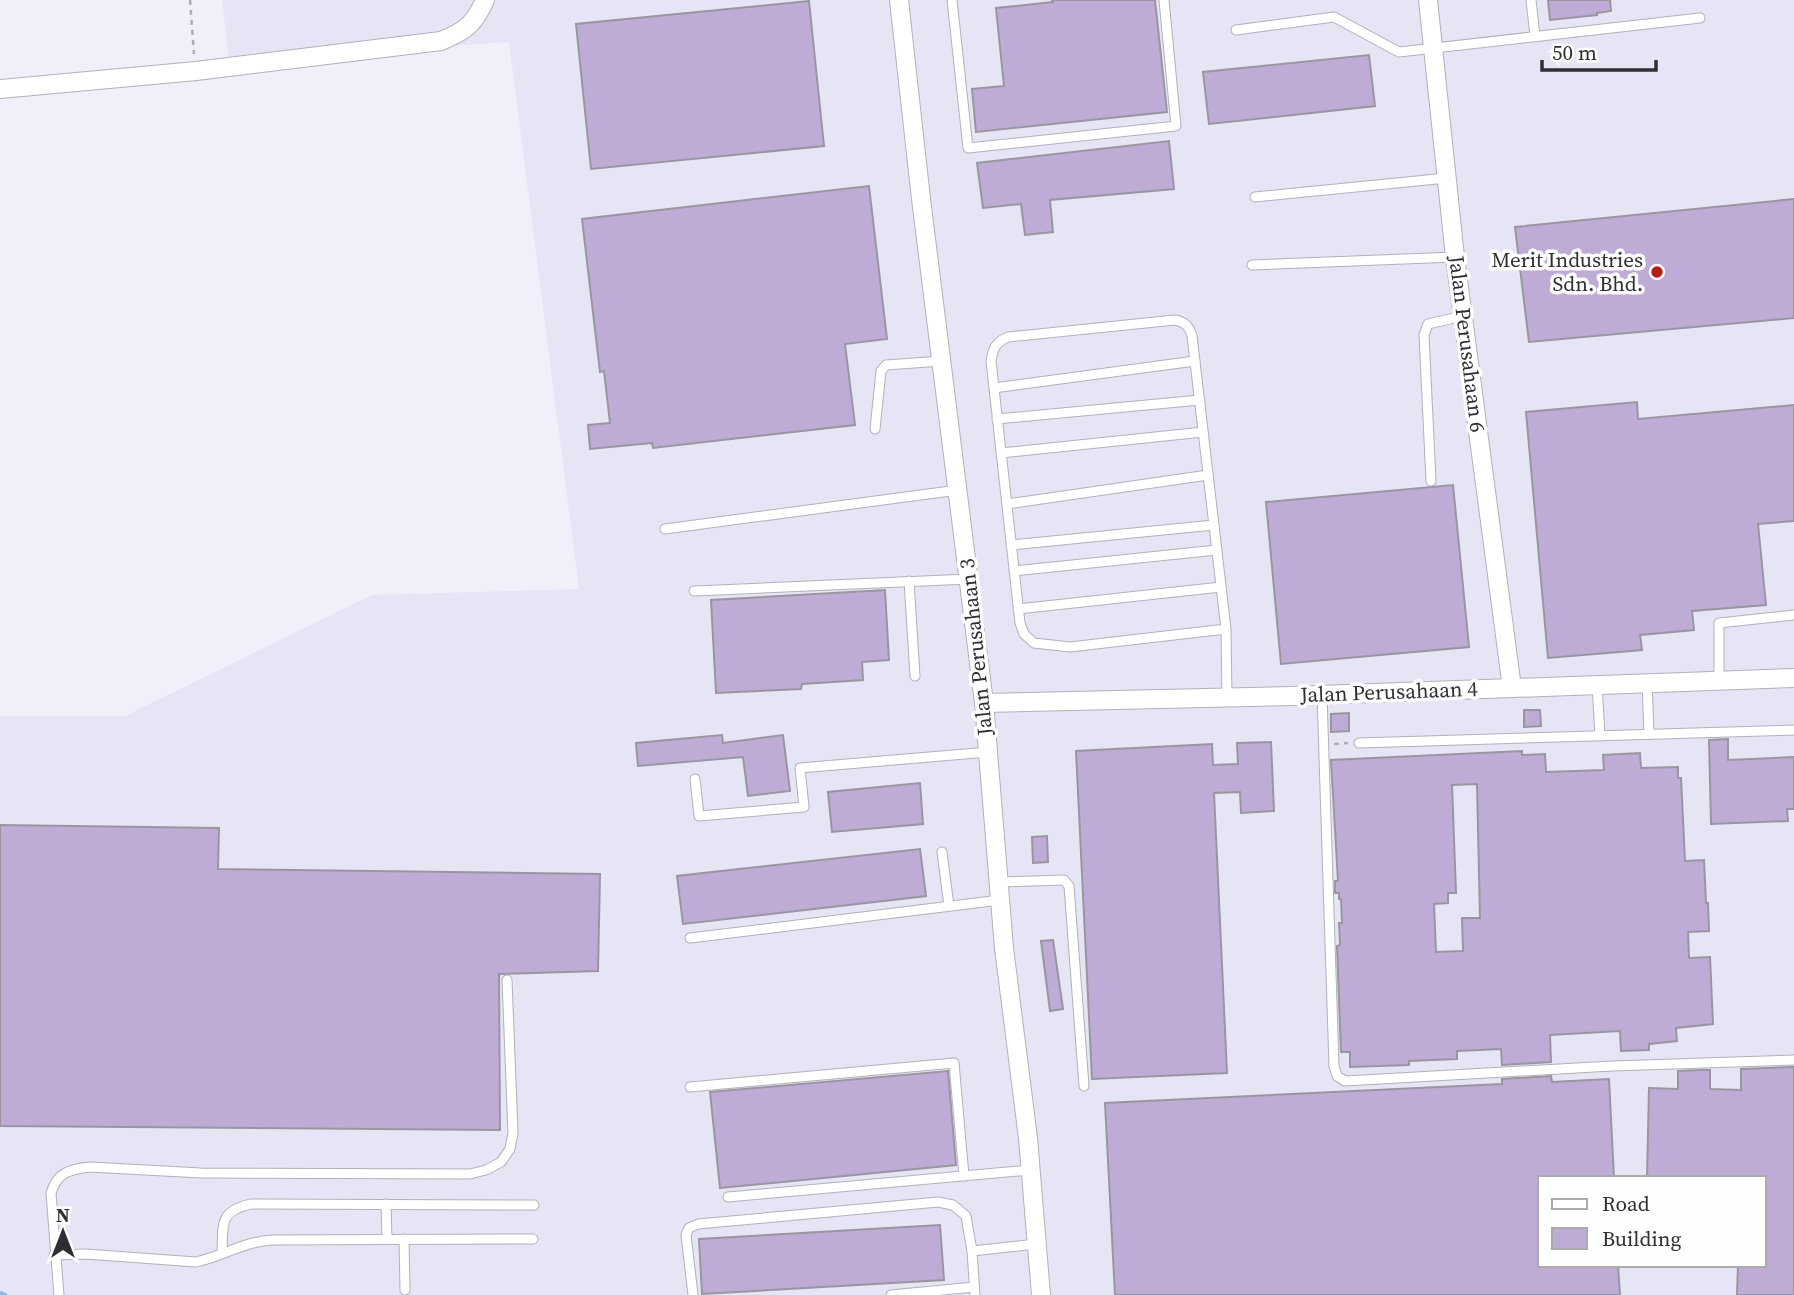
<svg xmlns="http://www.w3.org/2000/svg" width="1794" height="1295" viewBox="0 0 1794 1295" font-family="'Source Serif 4',serif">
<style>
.built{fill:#e5e5f6;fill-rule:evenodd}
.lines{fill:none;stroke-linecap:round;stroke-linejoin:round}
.stream{stroke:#92b9d9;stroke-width:4.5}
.building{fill:#bfacd6;stroke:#9a969f;stroke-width:2;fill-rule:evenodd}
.service-casing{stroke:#b1b1ba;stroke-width:11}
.minor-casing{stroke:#b1b1ba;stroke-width:20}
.path{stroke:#acadb5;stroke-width:2.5;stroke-dasharray:5 5;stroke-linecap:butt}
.service{stroke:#fff;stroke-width:9}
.minor{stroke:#fff;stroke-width:18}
.poi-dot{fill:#b02016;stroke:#fefefe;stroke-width:2.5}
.labels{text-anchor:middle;stroke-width:7;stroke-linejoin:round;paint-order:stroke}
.poi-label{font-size:21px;fill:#2f2f33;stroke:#fefefe;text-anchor:end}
.street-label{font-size:21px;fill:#2f2f33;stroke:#fefefe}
</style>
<rect width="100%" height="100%" fill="#eff0fa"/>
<!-- built -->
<path class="built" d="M 222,0 L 1794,0 L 1794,1295 L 0,1295 L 0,716 L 125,716 L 372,595 L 579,589 L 509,42 L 229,60 ZM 1540,1178 L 1764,1178 L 1764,1265 L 1540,1265 Z"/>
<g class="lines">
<!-- stream -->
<path class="stream" d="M 0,1293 L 5,1295"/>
</g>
<!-- building -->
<g class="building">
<path d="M 1052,0 L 1155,0 L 1167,112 L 976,132 L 972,89 L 1004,86 L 996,8 L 1053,2 Z"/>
<path d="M 1548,0 L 1610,0 L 1611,11 L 1597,13 L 1597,15 L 1550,20 Z"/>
<path d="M 809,1 L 824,146 L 591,169 L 576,24 Z"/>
<path d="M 1369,55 L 1375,106 L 1209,124 L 1203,72 Z"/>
<path d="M 1169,141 L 1174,189 L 1050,200 L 1053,232 L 1025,235 L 1021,204 L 983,208 L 977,163 Z"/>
<path d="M 869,186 L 887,339 L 845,344 L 855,425 L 653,448 L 652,443 L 590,449 L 588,425 L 610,423 L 604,371 L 600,372 L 582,219 Z"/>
<path d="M 1794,199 L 1794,318 L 1529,342 L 1515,227 Z"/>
<path d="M 1637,402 L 1638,419 L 1794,405 L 1794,521 L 1758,524 L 1766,605 L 1692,611 L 1694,630 L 1640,635 L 1642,650 L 1548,658 L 1526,412 Z"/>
<path d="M 1453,485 L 1469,647 L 1281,664 L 1266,502 Z"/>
<path d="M 885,590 L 889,660 L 862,662 L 863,680 L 802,684 L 801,689 L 716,693 L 711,600 Z"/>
<path d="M 1524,710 L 1540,710 L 1541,726 L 1524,727 Z"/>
<path d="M 1349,713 L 1349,731 L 1331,732 L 1331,714 Z"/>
<path d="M 722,735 L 723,743 L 783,735 L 790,791 L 748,796 L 743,757 L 638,766 L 636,743 Z"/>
<path d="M 1728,739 L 1728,760 L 1794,757 L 1794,809 L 1787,809 L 1788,821 L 1711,824 L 1709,740 Z"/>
<path d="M 1271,742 L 1274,811 L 1241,813 L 1240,792 L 1214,793 L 1227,1073 L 1092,1079 L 1076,751 L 1212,744 L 1213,765 L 1238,764 L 1237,743 Z"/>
<path d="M 1522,751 L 1522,755 L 1545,754 L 1546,772 L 1604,770 L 1603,755 L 1640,753 L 1641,768 L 1678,767 L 1678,778 L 1681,778 L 1685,861 L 1704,860 L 1706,903 L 1708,903 L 1709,931 L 1688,932 L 1689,958 L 1710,957 L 1713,1024 L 1676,1028 L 1677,1041 L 1649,1044 L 1649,1050 L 1621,1051 L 1620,1031 L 1550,1035 L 1551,1062 L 1502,1065 L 1501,1049 L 1457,1051 L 1457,1059 L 1409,1061 L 1409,1065 L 1350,1067 L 1350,1052 L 1341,1052 L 1337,946 L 1340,945 L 1339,923 L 1342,923 L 1341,899 L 1339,899 L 1339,893 L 1335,893 L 1335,881 L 1338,881 L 1331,760 ZM 1477,784 L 1480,918 L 1462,918 L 1463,951 L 1436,952 L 1434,904 L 1448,903 L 1448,893 L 1456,893 L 1452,785 Z"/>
<path d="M 920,783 L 923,824 L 832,832 L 828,792 Z"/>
<path d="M 0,825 L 219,828 L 218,869 L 600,874 L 598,971 L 499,974 L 500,1130 L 0,1126 Z"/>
<path d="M 1047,836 L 1048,862 L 1033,863 L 1032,837 Z"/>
<path d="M 920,849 L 926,896 L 683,924 L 677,876 Z"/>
<path d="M 1053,940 L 1063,1009 L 1050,1011 L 1041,941 Z"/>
<path d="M 1794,1067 L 1794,1295 L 1737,1295 L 1738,1265 L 1764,1265 L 1764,1178 L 1647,1178 L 1649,1088 L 1678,1089 L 1678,1071 L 1701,1070 L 1710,1070 L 1710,1089 L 1741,1090 L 1741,1069 Z"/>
<path d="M 948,1071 L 956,1165 L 720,1188 L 710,1092 Z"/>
<path d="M 1551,1076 L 1552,1082 L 1609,1079 L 1614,1178 L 1540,1178 L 1540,1265 L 1618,1265 L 1620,1295 L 1115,1295 L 1105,1103 L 1502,1084 L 1502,1079 Z"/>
<path d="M 940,1225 L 944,1280 L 702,1294 L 699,1239 Z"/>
</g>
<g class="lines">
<defs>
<g id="service">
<path d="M 952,0 L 968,148 L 1176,126 L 1164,0"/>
<path d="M 1531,0 L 1535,36"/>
<path d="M 1236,30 L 1334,17 L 1399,52 L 1700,18"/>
<path d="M 1255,197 L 1447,178"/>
<path d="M 1252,265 L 1455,257"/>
<path d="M 994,388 L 1195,361"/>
<path d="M 997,419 L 1200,400"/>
<path d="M 875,429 L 881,371 L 886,365 L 942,361"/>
<path d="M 1001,453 L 1203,432"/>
<path d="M 1431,481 L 1424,335 L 1428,324 L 1463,316"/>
<path d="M 1007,504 L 1208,475"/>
<path d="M 665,529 L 958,490"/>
<path d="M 1011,545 L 1214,525"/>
<path d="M 1014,571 L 1217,550"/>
<path d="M 909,581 L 915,676"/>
<path d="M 694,591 L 969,579"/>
<path d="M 1018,609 L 1221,587"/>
<path d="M 1226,629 L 1070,647 L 1034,643 L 1024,634 L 1020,623 L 991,361 C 993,348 996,342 1008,337 L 1175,320 C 1185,322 1189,326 1192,336 L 1226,629 L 1227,698"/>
<path d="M 1719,680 L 1719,623 L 1794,615"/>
<path d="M 1647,682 L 1649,734"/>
<path d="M 1597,684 L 1600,736"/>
<path d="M 1322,695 L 1334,1066 L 1337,1076 L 1345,1081 L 1612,1066 L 1794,1060"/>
<path d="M 1359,743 L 1794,730"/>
<path d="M 695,779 L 699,816 L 804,807 L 800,768 L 988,752"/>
<path d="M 942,852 L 949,906"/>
<path d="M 998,882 L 1064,880 L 1069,886 L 1084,1086"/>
<path d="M 690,938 L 1000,900"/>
<path d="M 690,1087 L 954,1063 L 964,1176"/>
<path d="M 728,1197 L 1030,1170"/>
<path d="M 386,1204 L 387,1239"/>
<path d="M 404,1239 L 405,1290"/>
<path d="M 222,1253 C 223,1224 219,1211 251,1204 L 534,1205"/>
<path d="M 54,1255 L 86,1254 L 196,1262 C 223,1256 243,1242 272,1240 L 533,1239"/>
<path d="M 59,1295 L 51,1193 C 57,1172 71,1169 90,1167 L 201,1173 L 470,1174 L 486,1170 L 501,1162 L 510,1149 L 513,1133 L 507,980"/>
<path d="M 693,1295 L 686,1235 L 689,1228 L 698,1224 L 938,1202 L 953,1205 L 966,1216 L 972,1251"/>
<path d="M 891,1295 L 974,1287"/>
<path d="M 975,1295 L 972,1251 L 1036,1244"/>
</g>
<g id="minor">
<path d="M 899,0 L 921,199 L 984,703 L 1004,948 L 1028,1138 L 1041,1295"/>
<path d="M 1428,0 L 1455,257 L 1512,688"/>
<path d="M 0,89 L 196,71 L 441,41 C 465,31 474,25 485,0"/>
<path d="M 984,703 L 1291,696 L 1794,678"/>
</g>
</defs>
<!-- service casing -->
<use href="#service" class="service-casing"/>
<!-- minor casing -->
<use href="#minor" class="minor-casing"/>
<!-- path -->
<g class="path">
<path d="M 190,0 L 194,54"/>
<path d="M 1334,744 L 1348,743"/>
</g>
<!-- service -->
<use href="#service" class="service"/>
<!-- minor -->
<use href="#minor" class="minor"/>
</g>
<!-- markers -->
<circle class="poi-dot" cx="1657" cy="272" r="7"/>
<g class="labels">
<!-- poi labels -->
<g class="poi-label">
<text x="1643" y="267">Merit Industries<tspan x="1643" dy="24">Sdn. Bhd.</tspan></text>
</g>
<!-- street labels -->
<g class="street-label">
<text transform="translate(1467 344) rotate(83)" y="7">Jalan Perusahaan 6</text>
<text transform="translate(976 647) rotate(-96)" y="7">Jalan Perusahaan 3</text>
<text transform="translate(1389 692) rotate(-2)" y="7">Jalan Perusahaan 4</text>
</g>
</g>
<!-- legend -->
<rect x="1538" y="1176" width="228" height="91" fill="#fefefe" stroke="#ababad" stroke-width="2"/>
<rect x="1552" y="1199" width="35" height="10" fill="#ffffff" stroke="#ababad" stroke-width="2"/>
<text x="1602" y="1211" font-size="21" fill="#2f2f33">Road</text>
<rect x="1552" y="1228" width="35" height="21" fill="#bfacd6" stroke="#ababad" stroke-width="2"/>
<text x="1602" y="1246" font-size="21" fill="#2f2f33">Building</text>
<!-- north arrow -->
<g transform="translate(63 1232)" stroke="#fefefe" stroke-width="5" paint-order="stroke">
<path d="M0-5L12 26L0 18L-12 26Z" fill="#2f2f33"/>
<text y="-10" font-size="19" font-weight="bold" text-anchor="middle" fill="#2f2f33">N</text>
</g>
<!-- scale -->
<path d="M1542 60v10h114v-10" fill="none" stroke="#2f2f33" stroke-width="3.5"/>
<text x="1552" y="60" font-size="21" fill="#2f2f33" stroke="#fefefe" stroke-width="5" paint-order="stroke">50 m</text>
</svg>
